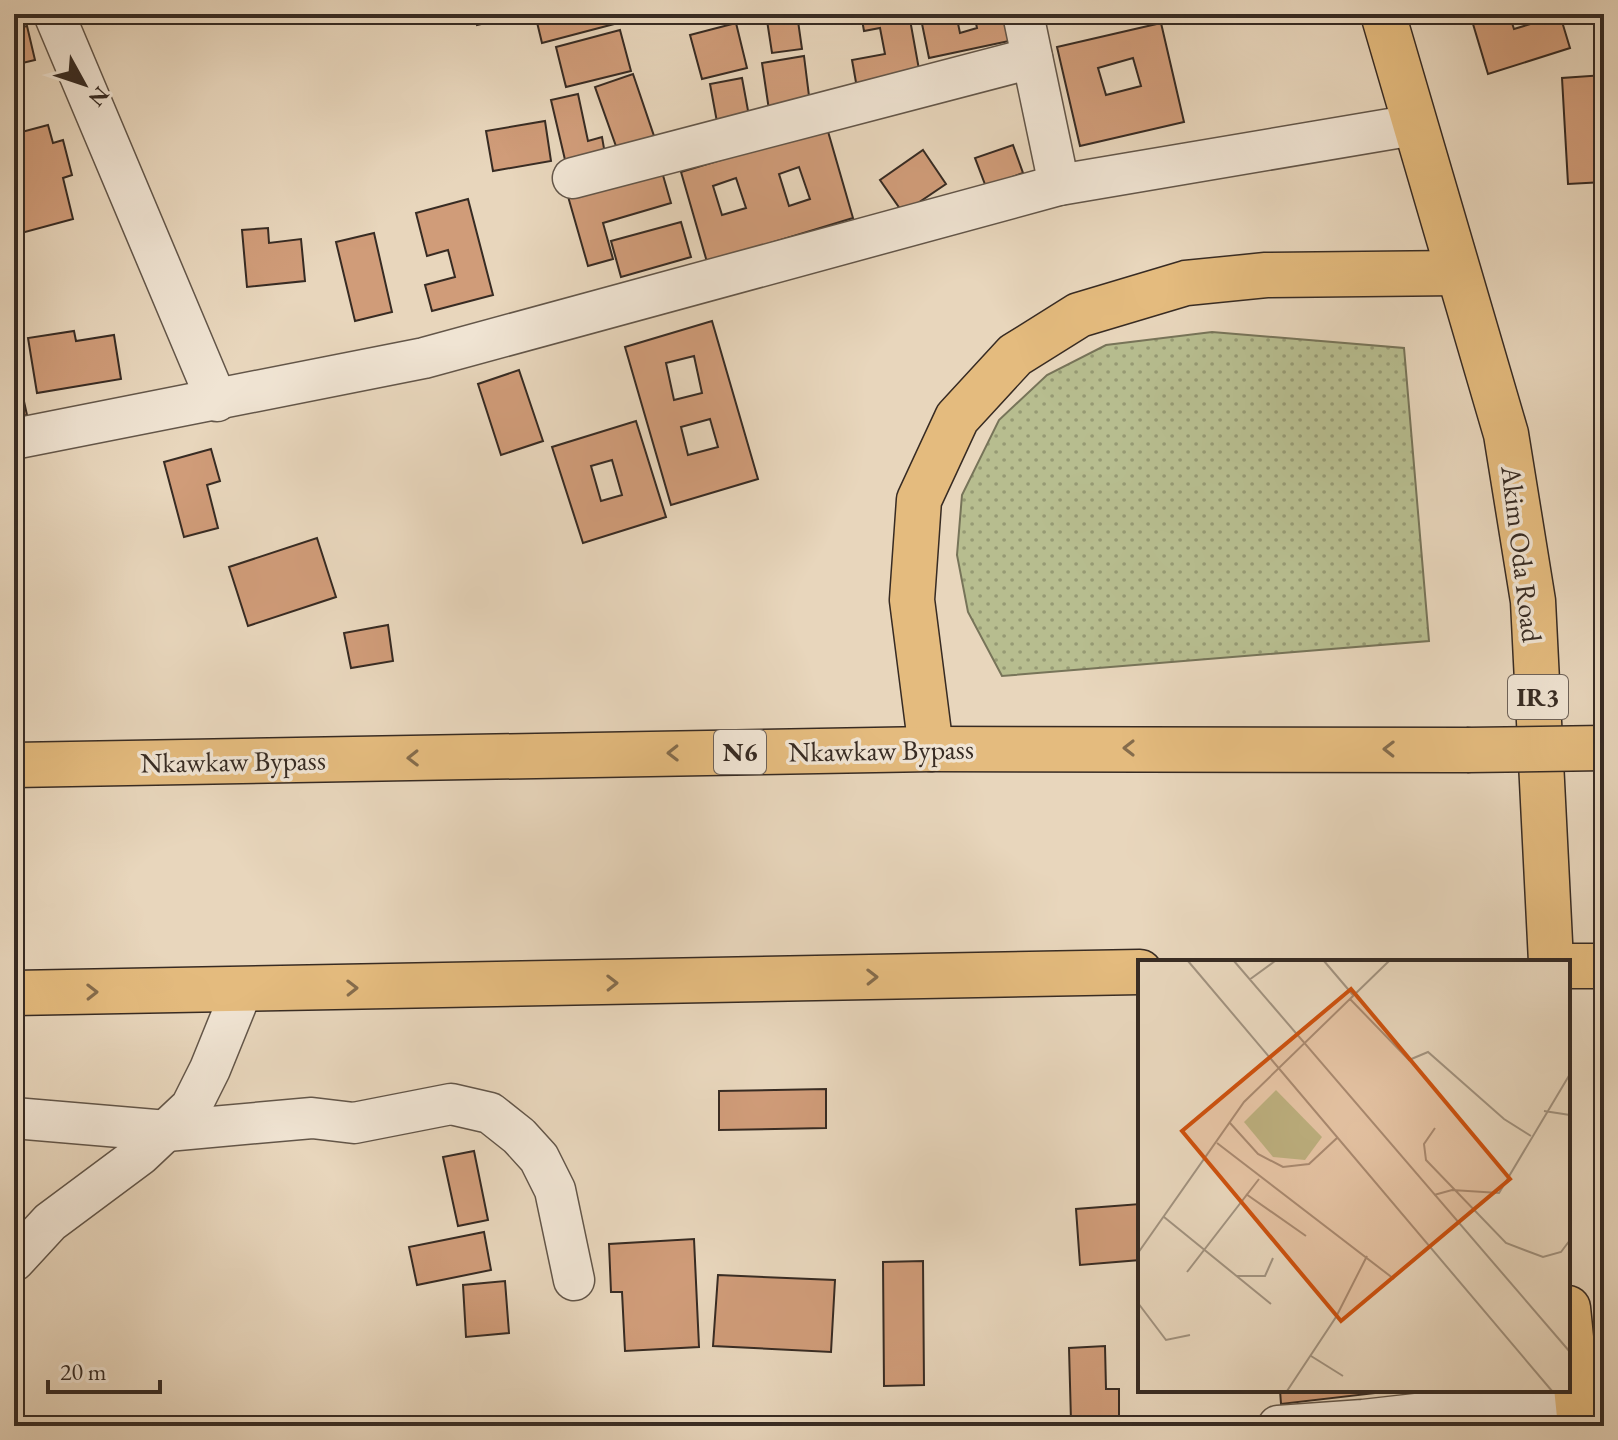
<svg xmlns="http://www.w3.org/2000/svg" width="1618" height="1440" viewBox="0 0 1618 1440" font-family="'EB Garamond',serif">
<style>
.grass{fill:url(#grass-dots);stroke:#777459;stroke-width:2}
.building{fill:#d09c79;stroke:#372b23;stroke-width:2;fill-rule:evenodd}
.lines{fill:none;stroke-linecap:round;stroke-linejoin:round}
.minor-casing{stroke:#635649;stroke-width:43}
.major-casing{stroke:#372b23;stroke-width:47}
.highway-casing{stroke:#372b23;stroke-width:47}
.minor{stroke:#f0e4d3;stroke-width:40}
.major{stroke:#e4bb7e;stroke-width:44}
.highway{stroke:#e4bb7e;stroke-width:44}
.highway-bridge-casing{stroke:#372b23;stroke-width:47;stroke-linecap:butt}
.highway-bridge{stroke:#e4bb7e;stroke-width:44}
.oneway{stroke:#856c4c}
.labels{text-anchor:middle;stroke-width:7;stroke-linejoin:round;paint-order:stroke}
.shield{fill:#f0e4d3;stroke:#6e6258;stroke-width:2}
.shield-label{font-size:26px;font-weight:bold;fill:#372b23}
.street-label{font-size:28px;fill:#372b23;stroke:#f0e4d3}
.inset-road{fill:none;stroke:#a1927f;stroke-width:2}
.view{fill:#cd520f;fill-opacity:0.15;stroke:#cd520f;stroke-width:4}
.inset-edge{fill:none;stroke:#372b23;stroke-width:4}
</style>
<defs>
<pattern id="grass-dots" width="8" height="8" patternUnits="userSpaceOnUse" patternTransform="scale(2)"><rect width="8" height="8" fill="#b7bd8f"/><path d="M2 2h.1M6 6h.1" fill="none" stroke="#969a74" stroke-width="1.8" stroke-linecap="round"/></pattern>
</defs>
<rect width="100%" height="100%" fill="#e8d6bc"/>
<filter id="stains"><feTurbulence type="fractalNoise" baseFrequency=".0025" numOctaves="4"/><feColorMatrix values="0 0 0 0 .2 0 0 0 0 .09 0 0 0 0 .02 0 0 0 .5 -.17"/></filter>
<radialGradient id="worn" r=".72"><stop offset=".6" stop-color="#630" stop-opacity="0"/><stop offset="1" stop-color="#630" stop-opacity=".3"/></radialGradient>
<!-- grass -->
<path class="grass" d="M 1212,332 L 1404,348 L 1429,641 L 1002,676 L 968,612 L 957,555 L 962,495 L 999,420 L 1047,375 L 1106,345 Z"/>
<!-- building -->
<g class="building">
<path d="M 474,14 L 523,14 L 477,25 Z"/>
<path d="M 535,14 L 615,14 L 618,23 L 542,43 Z"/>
<path d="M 766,14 L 797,14 L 802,49 L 772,53 Z"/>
<path d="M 861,14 L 909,14 L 920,75 L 857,88 L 852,60 L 885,54 L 880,28 L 864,31 Z"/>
<path d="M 920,14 L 956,14 L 960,33 L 977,28 L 974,14 L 1003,14 L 1009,41 L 929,58 Z"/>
<path d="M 1470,14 L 1509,14 L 1514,29 L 1560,15 L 1570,48 L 1488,74 Z"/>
<path d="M 736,23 L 747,68 L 702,79 L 690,35 Z"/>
<path d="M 1161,23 L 1184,122 L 1080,146 L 1057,47 ZM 1133,58 L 1141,86 L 1106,95 L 1098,68 Z"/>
<path d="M 27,26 L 35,60 L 14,65 L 14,29 Z"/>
<path d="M 620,30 L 631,71 L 566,87 L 556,47 Z"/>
<path d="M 804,56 L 810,104 L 769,110 L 762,63 Z"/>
<path d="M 633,74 L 654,136 L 617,149 L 595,87 Z"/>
<path d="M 1604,75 L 1604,182 L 1568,184 L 1562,78 Z"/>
<path d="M 742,78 L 749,116 L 717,122 L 710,84 Z"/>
<path d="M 578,94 L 588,141 L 602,137 L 605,154 L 566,164 L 551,100 Z"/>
<path d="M 545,121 L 551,161 L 493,171 L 486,131 Z"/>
<path d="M 48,125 L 53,143 L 63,140 L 72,175 L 63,178 L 73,219 L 14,235 L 14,134 Z"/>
<path d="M 827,128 L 853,218 L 707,262 L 681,172 ZM 799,167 L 810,199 L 789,206 L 779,174 ZM 736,178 L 746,208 L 722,215 L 713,186 Z"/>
<path d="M 1013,145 L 1023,173 L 986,187 L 975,158 Z"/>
<path d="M 923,150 L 946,184 L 903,213 L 880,180 Z"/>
<path d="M 660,165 L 671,203 L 603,223 L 613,259 L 588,266 L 567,193 Z"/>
<path d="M 468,199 L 493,295 L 432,311 L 425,285 L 455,277 L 448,250 L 427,256 L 416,213 Z"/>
<path d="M 681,222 L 691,257 L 621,277 L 611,241 Z"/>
<path d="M 268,228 L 269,243 L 301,239 L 305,281 L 247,287 L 242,230 Z"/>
<path d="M 374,233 L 392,312 L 355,321 L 336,242 Z"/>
<path d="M 712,321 L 758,479 L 671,505 L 625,347 ZM 694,356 L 702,393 L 674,400 L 666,363 ZM 710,419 L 718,447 L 688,455 L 681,427 Z"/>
<path d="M 74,331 L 76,341 L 114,335 L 121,379 L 37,393 L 28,338 Z"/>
<path d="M 16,365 L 27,415 L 14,418 L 14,366 Z"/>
<path d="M 519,370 L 543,441 L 501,455 L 478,384 Z"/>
<path d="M 636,421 L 666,517 L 583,543 L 552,447 ZM 612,460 L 622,495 L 601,501 L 591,466 Z"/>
<path d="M 211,449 L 220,481 L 207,485 L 218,528 L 184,537 L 164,462 Z"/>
<path d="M 317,538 L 336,597 L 248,626 L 229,567 Z"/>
<path d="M 388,625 L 393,661 L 351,668 L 344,633 Z"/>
<path d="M 826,1089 L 826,1128 L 719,1130 L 719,1091 Z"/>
<path d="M 474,1151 L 488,1220 L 458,1226 L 443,1157 Z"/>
<path d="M 1140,1204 L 1140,1260 L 1080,1265 L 1076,1209 Z"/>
<path d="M 484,1232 L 491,1270 L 417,1285 L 409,1247 Z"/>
<path d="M 694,1239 L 699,1347 L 625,1351 L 622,1292 L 611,1292 L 609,1244 Z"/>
<path d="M 923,1261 L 924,1385 L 884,1386 L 883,1262 Z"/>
<path d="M 718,1275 L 835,1280 L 831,1352 L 713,1346 Z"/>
<path d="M 505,1281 L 509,1333 L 466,1337 L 463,1285 Z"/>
<path d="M 1105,1346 L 1106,1389 L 1119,1389 L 1119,1420 L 1071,1421 L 1069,1348 Z"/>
<path d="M 1280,1390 L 1375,1390 L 1376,1393 L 1281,1404 Z"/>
</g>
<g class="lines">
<defs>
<g id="minor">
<path d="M 54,14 L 217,401"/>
<path d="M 1023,14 L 1059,185"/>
<path d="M 573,178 L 1032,58"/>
<path d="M 14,439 L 424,358 L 1059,185 L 1414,125"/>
<path d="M 14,1118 L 167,1131 L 312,1118 L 354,1123 L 451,1104 L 490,1113 L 519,1136 L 539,1158 L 555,1190 L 574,1280"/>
<path d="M 14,1261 L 50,1222 L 140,1155 L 191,1107 L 210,1069 L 242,990"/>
<path d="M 1278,1426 L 1363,1420 L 1577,1396"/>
</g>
<g id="major">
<path d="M 1383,14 L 1506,434 L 1533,601 L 1551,962"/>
<path d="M 1568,1308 L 1580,1426"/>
</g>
<g id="highway">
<path d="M 931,749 L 912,600 L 919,500 L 957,418 L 1015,355 L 1079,315 L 1186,283 L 1266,275 L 1458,273"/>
<path d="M 14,765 L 931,749 L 1467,750"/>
<path d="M 1568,966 L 1604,966"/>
<path d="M 14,993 L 1140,972"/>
</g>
</defs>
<!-- minor casing -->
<use href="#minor" class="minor-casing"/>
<!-- major casing -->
<use href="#major" class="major-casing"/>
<!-- highway casing -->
<use href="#highway" class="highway-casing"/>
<!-- minor -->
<use href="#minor" class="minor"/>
<!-- major -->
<use href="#major" class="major"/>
<!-- highway -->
<use href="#highway" class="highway"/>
<defs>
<path id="highway-bridge" d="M 1467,750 L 1604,748"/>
</defs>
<!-- highway-bridge casing -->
<use href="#highway-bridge" class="highway-bridge-casing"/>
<!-- highway-bridge -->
<use href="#highway-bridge" class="highway-bridge"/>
</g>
<!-- one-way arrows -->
<defs><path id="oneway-chevron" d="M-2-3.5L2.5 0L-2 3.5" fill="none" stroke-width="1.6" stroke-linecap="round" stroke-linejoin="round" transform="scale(2)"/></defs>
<g class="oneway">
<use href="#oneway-chevron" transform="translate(1129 748) rotate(180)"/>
<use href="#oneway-chevron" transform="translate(1389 749) rotate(-179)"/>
<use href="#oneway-chevron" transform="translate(673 753) rotate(179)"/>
<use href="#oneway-chevron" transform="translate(413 758) rotate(179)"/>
<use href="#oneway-chevron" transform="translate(872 977) rotate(-1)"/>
<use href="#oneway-chevron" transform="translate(612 983) rotate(-1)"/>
<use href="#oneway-chevron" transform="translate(352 988) rotate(-1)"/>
<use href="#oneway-chevron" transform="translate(92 992) rotate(-1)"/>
</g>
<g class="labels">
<!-- shield labels -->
<g class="shield">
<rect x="1508" y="675" width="60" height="44" rx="6"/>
<rect x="714" y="730" width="52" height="44" rx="6"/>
</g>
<g class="shield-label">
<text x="1538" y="706">IR3</text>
<text x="740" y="761">N6</text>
</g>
<!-- street labels -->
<g class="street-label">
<text transform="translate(1522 554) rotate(83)" y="10">Akim Oda Road</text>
<text transform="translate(881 750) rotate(-1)" y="10">Nkawkaw Bypass</text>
<text transform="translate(233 761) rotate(-1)" y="10">Nkawkaw Bypass</text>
</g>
</g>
<!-- overview -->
<g transform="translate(1138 960)">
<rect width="432" height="432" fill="#e8d6bc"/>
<path d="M 138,130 L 184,177 L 167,200 L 135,197 L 106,162 Z" fill="#b7bd8f"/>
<path class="inset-road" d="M 50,1 L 414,431M 96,1 L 432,392M 186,1 L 215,35M 111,20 L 137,1M 212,39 L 271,100 L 290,92 L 366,159 L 393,176M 406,151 L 432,155M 92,163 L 120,194 L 145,207 L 171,204 L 199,178M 297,168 L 286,184 L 288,200 L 368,283 L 405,297 L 423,292 L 432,280M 79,183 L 256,319M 108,234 L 168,276M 296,235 L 314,230 L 361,233 L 432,114M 26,257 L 133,344M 0,293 L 106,142 L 251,1M 49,312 L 121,219M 99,316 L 127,316 L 135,298M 0,343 L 28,380 L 52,375M 173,396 L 205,416M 149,431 L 198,357 L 229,296"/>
<path class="view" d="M 213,29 L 372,219 L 203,361 L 44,171 Z"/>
<rect width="432" height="432" class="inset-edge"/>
</g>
<!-- margin -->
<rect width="1618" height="1440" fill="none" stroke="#e8d6bc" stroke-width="48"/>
<rect x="16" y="16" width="1586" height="1408" fill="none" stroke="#372b23" stroke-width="4"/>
<rect x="24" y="24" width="1570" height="1392" fill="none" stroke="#372b23" stroke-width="2"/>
<!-- north arrow -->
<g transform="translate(84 84) rotate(130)" stroke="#f0e4d3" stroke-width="6" paint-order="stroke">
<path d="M0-6L14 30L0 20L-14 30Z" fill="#372b23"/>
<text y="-12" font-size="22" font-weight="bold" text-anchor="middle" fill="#372b23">N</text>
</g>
<!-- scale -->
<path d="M48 1380v12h112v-12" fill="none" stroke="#372b23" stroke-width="4"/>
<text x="60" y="1380" font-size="24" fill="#372b23" stroke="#f0e4d3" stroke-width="6" paint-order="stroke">20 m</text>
<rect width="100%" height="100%" filter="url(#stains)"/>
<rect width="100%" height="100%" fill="url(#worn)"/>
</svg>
